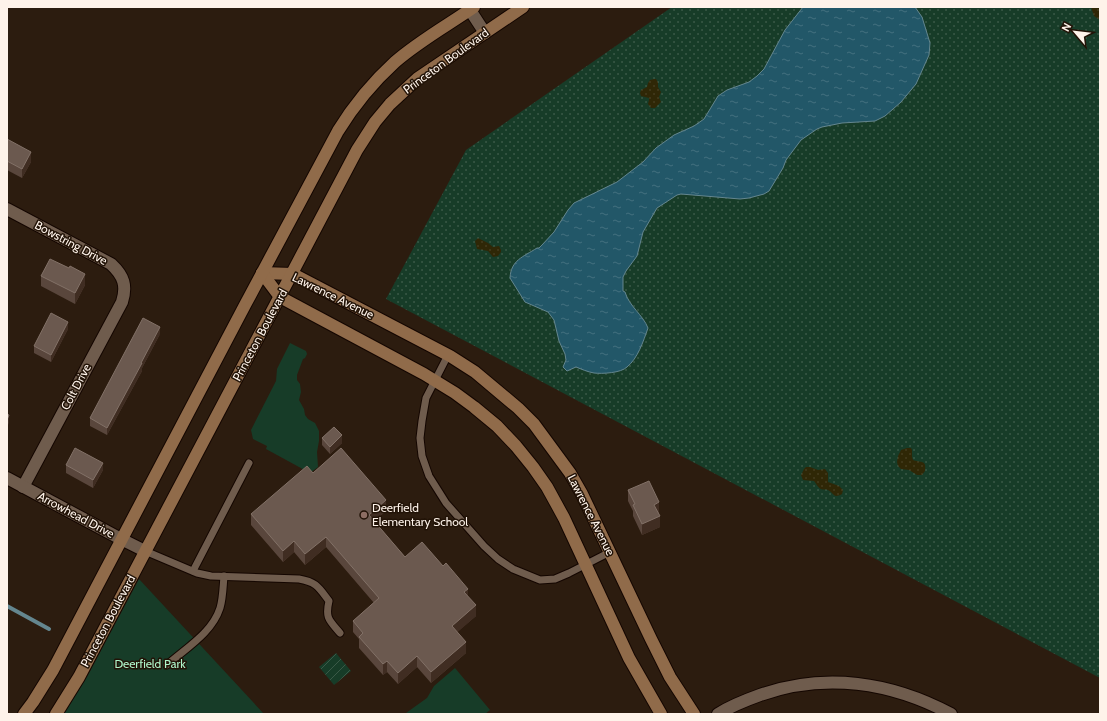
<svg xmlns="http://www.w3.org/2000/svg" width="1107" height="721" viewBox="0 0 1107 721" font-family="Cabin,sans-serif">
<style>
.grass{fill:url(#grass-dots)}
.sand{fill:url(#sand-dots)}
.park{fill:#173c28}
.garden{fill:url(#garden-furrows)}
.water{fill:url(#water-ripples);stroke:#64868f}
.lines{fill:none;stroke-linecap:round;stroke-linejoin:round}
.stream{stroke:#64868f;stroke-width:4}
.lane-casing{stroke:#140600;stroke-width:9}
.street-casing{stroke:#140600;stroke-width:14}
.secondary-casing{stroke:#140600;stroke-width:14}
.lane{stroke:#6f5c4d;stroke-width:7}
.street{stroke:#6f5c4d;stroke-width:12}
.secondary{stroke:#906b4a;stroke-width:12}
.wall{fill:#59463c}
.shaded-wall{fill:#402d22}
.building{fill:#6b594f;stroke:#827167}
.education-dot{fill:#8d6e63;stroke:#221307;stroke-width:1.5}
.labels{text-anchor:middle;stroke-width:3;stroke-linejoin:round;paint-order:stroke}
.street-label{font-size:12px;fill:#fef3ea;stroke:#221307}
.poi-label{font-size:12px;fill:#fef3ea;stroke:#221307;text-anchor:start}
.park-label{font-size:12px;fill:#aef5ca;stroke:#221307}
</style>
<defs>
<pattern id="grass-dots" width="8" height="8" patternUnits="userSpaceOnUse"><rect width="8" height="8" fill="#173c28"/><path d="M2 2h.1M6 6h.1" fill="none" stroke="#3a5947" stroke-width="1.8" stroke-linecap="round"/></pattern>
<pattern id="sand-dots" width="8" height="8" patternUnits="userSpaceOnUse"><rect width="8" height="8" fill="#2f2706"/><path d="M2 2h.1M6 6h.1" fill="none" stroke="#443c1e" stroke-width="1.8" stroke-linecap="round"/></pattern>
<pattern id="garden-furrows" width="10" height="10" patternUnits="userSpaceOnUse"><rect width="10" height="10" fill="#173c28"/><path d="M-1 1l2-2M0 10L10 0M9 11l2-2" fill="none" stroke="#3a5947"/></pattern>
<pattern id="water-ripples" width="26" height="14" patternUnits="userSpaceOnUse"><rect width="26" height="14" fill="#225768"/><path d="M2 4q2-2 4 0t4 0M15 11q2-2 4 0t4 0" fill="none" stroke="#43707e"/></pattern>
</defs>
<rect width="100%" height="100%" fill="#2c1c0f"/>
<!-- grass -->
<path class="grass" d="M 672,7 L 1100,7 L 1100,678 L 386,299 L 466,150 Z"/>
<!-- sand -->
<g class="sand">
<path d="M 1091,7 L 1098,7 L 1100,9 L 1100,20 L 1094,16 Z"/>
<path d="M 654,79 L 656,79 L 658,82 L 658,87 L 661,92 L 659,97 L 661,102 L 655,108 L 651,108 L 648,104 L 649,100 L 649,98 L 641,96 L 640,93 L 641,90 L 647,87 L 648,83 L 650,80 Z"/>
<path d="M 478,238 L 488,243 L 493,247 L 499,246 L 501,250 L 501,252 L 498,256 L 493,257 L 488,251 L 477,249 L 475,241 Z"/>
<path d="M 907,448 L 911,448 L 912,450 L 912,457 L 913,460 C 920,463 927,459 925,471 L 922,475 L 917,475 L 909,470 L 901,469 L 898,466 L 897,462 L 898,456 L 901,450 Z"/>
<path d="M 806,467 L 810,467 L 818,470 L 825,469 L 828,473 L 828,482 L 839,486 L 843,490 L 842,494 C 833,499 834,493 828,490 C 825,489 823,490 821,489 C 818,488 816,483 814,481 L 803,480 L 801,475 L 804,469 Z"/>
</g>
<!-- park -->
<g class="park">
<path d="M 290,343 L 306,351 L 307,354 L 305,358 L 303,359 L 297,375 L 297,380 L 300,384 L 301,392 L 299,400 L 304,409 L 305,415 L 308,419 L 315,423 L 319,431 L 319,441 L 317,452 L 318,467 L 310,473 L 266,449 L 267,446 L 253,439 L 251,430 L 276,381 L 277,369 Z"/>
<path d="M 139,579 L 264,714 L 64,714 L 88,675 Z"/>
<path d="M 455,668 L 490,710 L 485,714 L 407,714 L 406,713 L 427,698 L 434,686 Z"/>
</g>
<!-- garden -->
<path class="garden" d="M 336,653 L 351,671 L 334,685 L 319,667 Z"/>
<!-- water -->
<path class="water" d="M 803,7 L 915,7 L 922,17 L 930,43 L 929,55 L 916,84 L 901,102 L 885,116 L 875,121 L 842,123 L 822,127 L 817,129 L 801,140 L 786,160 L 783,168 L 769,191 L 764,194 L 749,198 L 740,199 L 681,194 L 677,195 L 657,208 L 643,232 L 637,256 L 626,271 L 623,277 L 623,291 L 625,292 C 629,306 643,315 648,328 C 643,342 638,358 627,367 C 621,373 602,374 594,373 C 588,372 581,369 576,367 L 567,371 L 563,367 L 566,360 L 565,354 L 559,341 L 554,320 L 548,312 L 525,302 L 510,278 C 511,260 523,257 537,248 L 539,248 L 542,245 L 554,232 L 568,210 L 574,203 L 617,182 L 643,162 L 656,148 L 674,135 L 694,126 L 704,119 L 718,96 L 727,90 L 749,82 L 757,76 L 764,69 L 785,30 Z"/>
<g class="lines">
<!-- stream -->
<path class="stream" d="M 7,606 L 49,629"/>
<defs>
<g id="lane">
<path d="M 448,355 L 426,398 L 422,421 L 420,438 L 422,456 L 429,476 L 446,503 L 484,546 L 498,559 L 513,569 L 540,580 L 555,579 L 569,573 L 610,552"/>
<path d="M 145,551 L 197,573 L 211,576 L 299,579 C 317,582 319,588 329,601 C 325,618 329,620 340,633"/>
<path d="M 193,571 L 249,463"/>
<path d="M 167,665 C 186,648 212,633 220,608 C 223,598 223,587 224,576"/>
</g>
<g id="street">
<path d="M 468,7 L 485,33"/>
<path d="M 7,209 L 111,264 C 124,276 127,286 122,302 L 23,487"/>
<path d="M 7,478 L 121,539 L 145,551"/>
<path d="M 718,714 C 731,706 746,700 760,695 C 825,672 891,682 951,714"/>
</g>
<g id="secondary">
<path d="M 262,273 L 293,274 L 450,356 L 475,372 L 518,408 L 534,424 L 570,473 L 582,494 L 651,639 L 670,677 L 694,714"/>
<path d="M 262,273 L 280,297 L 424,374 L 455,393 L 474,407 L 497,426 L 516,446 L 533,467 L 547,487 L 564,518 L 629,658 L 661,714"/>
<path d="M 24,714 L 33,702 L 53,670 L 245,305 L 338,131 C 354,105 373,82 395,62 C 419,41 448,25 474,7"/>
<path d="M 56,714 L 79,677 L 357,150 L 375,122 L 390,104 L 418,78 L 523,7"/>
</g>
</defs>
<!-- lane casing -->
<use href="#lane" class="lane-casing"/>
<!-- street casing -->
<use href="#street" class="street-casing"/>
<!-- secondary casing -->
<use href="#secondary" class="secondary-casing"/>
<!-- lane -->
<use href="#lane" class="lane"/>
<!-- street -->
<use href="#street" class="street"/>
<!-- secondary -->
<use href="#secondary" class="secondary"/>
</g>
<!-- wall -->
<g class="wall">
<path d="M 7,139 L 31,162 L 22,178 L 7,170 Z"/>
<path d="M 41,276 L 85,285 L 75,304 L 41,286 Z"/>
<path d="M 68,329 L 51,362 L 34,353 L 34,346 Z"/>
<path d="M 160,334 L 142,368 L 142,371 L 107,435 L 90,426 L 90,418 Z"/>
<path d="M 322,438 L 342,443 L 330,454 L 322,445 Z"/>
<path d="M 66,465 L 103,470 L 93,488 L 66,473 Z"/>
<path d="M 313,473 L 386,511 L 374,521 L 405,557 L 468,597 L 476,616 L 457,632 L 466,653 L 431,683 L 417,667 L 398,684 L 387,672 L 383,675 L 359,648 L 359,639 L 353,632 L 353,621 L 374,603 L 326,547 L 305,565 L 294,552 L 283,562 L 251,525 L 251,514 Z"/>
<path d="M 628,490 L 659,513 L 659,514 L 660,527 L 642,535 L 633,516 L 633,511 L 628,501 Z"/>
</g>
<!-- shaded-wall -->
<g class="shaded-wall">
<path d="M 31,152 L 31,162 L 22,178 L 22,169 Z"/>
<path d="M 85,274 L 85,285 L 75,304 L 75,293 Z"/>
<path d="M 68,322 L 68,329 L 51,362 L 51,355 Z"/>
<path d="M 160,327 L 160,334 L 142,368 L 142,371 L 107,435 L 107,428 Z"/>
<path d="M 9,415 L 9,423 L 7,427 L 7,420 Z"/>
<path d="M 342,435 L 342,443 L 330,454 L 330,447 Z"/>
<path d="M 103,463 L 103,470 L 93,488 L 93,480 Z"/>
<path d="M 386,500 L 386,511 L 369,526 L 369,515 Z"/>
<path d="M 659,502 L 659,513 L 654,516 L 654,505 Z"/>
<path d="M 660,516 L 660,527 L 642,535 L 642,524 Z"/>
<path d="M 326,537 L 326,547 L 305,565 L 305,554 Z"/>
<path d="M 294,541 L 294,552 L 283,562 L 283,551 Z"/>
<path d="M 468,589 L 468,600 L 464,592 Z"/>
<path d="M 476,605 L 476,616 L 452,637 L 452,626 Z"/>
<path d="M 466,642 L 466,653 L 431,683 L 431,672 Z"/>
<path d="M 417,656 L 417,667 L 398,684 L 398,673 Z"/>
<path d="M 387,661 L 387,672 L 383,675 L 383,664 Z"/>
</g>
<!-- building -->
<g class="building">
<path d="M 7,139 L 31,152 L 22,169 L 7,161 Z"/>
<path d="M 50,259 L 69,268 L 70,266 L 85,274 L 75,293 L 41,276 Z"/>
<path d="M 51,313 L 68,322 L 51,355 L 34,346 Z"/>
<path d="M 143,318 L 160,327 L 141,363 L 142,363 L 107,428 L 90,418 Z"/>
<path d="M 7,414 L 9,415 L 7,420 Z"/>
<path d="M 334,427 L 342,435 L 330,447 L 322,438 Z"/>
<path d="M 75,448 L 103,463 L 93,480 L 66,465 Z"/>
<path d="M 341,448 L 386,500 L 369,515 L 405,557 L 422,542 L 443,566 L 446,563 L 468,589 L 464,592 L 476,605 L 452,626 L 466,642 L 431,672 L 417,656 L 398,673 L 387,661 L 383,664 L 359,637 L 363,633 L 353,621 L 379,598 L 326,537 L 305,554 L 294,541 L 283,551 L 251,514 L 307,466 L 313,473 Z"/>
<path d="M 649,481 L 659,502 L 654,505 L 660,516 L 642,524 L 633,505 L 635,504 L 628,490 Z"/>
</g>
<!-- markers -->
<circle class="education-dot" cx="364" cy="515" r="4"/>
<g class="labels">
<!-- street labels -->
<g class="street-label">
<text transform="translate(446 61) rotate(-36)" y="4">Princeton Boulevard</text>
<text transform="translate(71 243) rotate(28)" y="4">Bowstring Drive</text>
<text transform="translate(333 296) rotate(26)" y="4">Lawrence Avenue</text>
<text transform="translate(260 335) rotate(-62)" y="4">Princeton Boulevard</text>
<text transform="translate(76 387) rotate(-62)" y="4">Colt Drive</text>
<text transform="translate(76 515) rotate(28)" y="4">Arrowhead Drive</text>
<text transform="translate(591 515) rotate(63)" y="4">Lawrence Avenue</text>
<text transform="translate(108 621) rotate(-62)" y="4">Princeton Boulevard</text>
</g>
<!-- poi labels -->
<g class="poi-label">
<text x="372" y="512">Deerfield<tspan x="372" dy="14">Elementary School</tspan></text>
</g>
<!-- park labels -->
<g class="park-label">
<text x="150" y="668">Deerfield Park</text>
</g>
</g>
<!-- border -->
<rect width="1107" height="721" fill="none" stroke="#fef3ea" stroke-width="16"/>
<!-- north arrow -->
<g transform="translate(1075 32) rotate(298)" stroke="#221307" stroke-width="3" paint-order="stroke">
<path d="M0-3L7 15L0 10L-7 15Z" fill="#fef3ea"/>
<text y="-6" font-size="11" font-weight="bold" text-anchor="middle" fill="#fef3ea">N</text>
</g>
</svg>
